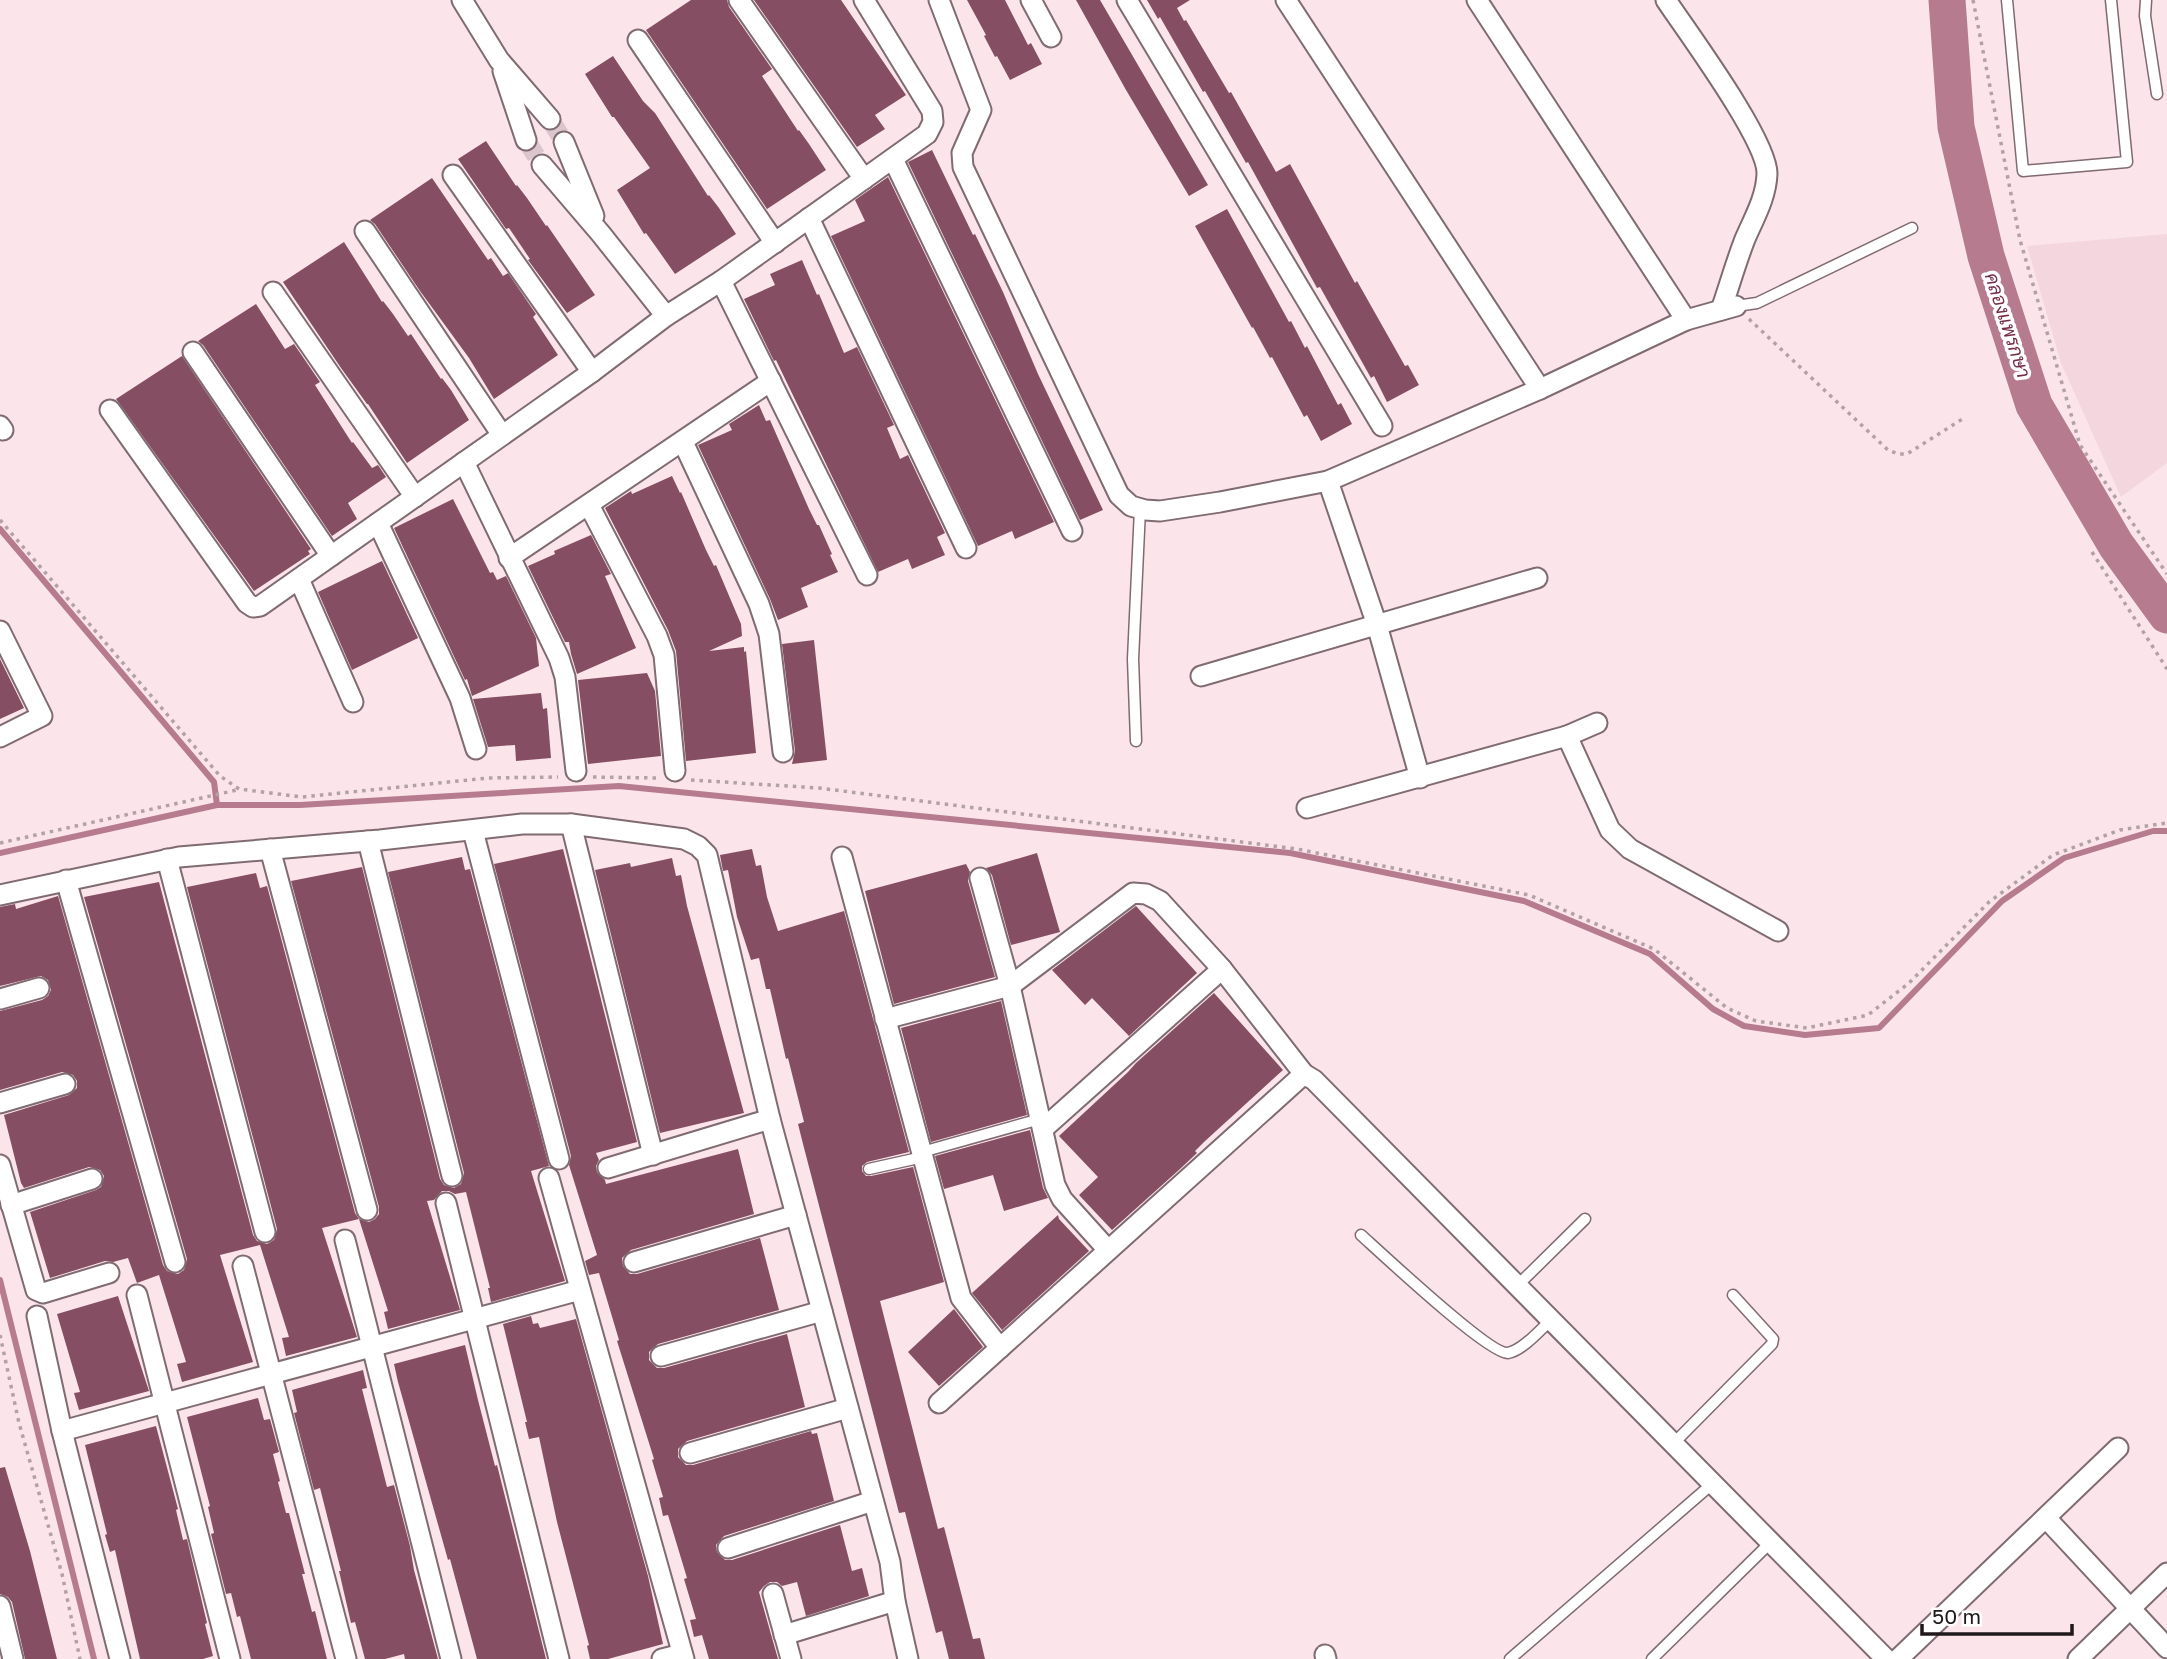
<svg xmlns="http://www.w3.org/2000/svg" width="2167" height="1659" viewBox="0 0 2167 1659" font-family="'Golos Text',Sarabun,sans-serif">
<style>
.built{fill:#f4d6df}
.lines{fill:none;stroke-linecap:round;stroke-linejoin:round}
.stream{stroke:#b77b8f;stroke-width:6}
.river{stroke:#b77b8f;stroke-width:37}
.building{fill:#864e62}
.street-tunnel{stroke:#dac6cc;stroke-width:19;stroke-dasharray:19 10;stroke-linecap:butt}
.lane-casing{stroke:#7f6b71;stroke-width:13}
.street-casing{stroke:#7f6b71;stroke-width:23}
.path{stroke:#b2a1a6;stroke-width:3.5;stroke-dasharray:3.5 5;stroke-linecap:butt}
.lane{stroke:#fff;stroke-width:10}
.street{stroke:#fff;stroke-width:19}
.labels{text-anchor:middle;stroke-width:7;stroke-linejoin:round;paint-order:stroke}
.water-label{font-size:19px;font-style:italic;fill:#772c4a;stroke:#fff}
</style>
<rect width="100%" height="100%" fill="#fbe5eb"/>
<!-- built -->
<path class="built" d="M 2167,234 L 2167,463 L 2121,497 L 2061,363 L 2027,246 Z"/>
<g class="lines">
<!-- stream -->
<g class="stream">
<path d="M 0,529 L 214,782 L 217,805"/>
<path d="M 0,853 L 217,805 L 300,805 L 619,786 L 1290,853 L 1524,901 L 1650,954 L 1713,1009 L 1744,1026 L 1805,1035 L 1879,1028 L 2002,901 L 2064,858 L 2153,831 L 2167,831"/>
<path d="M 0,1280 L 94,1659"/>
</g>
<!-- river -->
<path class="river" d="M 1947,0 L 1956,127 L 1986,256 L 2034,405 L 2116,545 L 2167,615"/>
</g>
<!-- building -->
<g class="building">
<path d="M 691,0 L 727,0 L 729,7 L 772,69 L 762,76 L 798,131 L 799,130 L 809,144 L 826,170 L 767,209 L 646,30 Z"/>
<path d="M 754,0 L 841,0 L 906,95 L 875,115 L 885,129 L 857,147 Z"/>
<path d="M 967,0 L 1005,0 L 1028,45 L 1031,43 L 1042,64 L 1010,80 L 997,56 L 995,57 L 984,36 L 986,35 Z"/>
<path d="M 1076,0 L 1100,0 L 1208,185 L 1189,196 L 1126,90 Z"/>
<path d="M 1147,0 L 1190,0 L 1177,8 L 1184,21 L 1186,20 L 1229,93 L 1231,92 L 1276,172 L 1290,164 L 1355,283 L 1357,281 L 1405,366 L 1408,365 L 1419,385 L 1387,402 L 1374,376 L 1371,378 L 1320,287 L 1317,288 L 1248,162 L 1246,163 L 1205,91 L 1203,92 L 1160,17 L 1158,19 Z"/>
<path d="M 613,56 L 643,101 L 655,113 L 708,196 L 709,195 L 719,208 L 736,234 L 675,274 L 656,247 L 646,233 L 644,234 L 617,190 L 650,168 L 614,117 L 612,117 L 585,74 Z"/>
<path d="M 486,141 L 516,186 L 517,185 L 527,198 L 546,226 L 547,225 L 595,295 L 567,313 L 528,260 L 530,259 L 509,228 L 506,229 L 458,159 Z"/>
<path d="M 932,150 L 973,235 L 975,234 L 1003,292 L 1038,374 L 1103,510 L 1080,520 L 908,162 Z"/>
<path d="M 888,177 L 1054,522 L 1015,539 L 1012,531 L 978,546 L 831,236 L 865,221 L 855,200 Z"/>
<path d="M 432,178 L 488,260 L 491,258 L 503,276 L 508,273 L 536,314 L 533,317 L 558,355 L 494,399 L 469,358 L 420,291 L 375,224 L 370,220 Z"/>
<path d="M 1227,209 L 1289,322 L 1291,321 L 1305,348 L 1307,346 L 1338,405 L 1341,403 L 1352,424 L 1321,441 L 1307,415 L 1304,417 L 1272,357 L 1270,358 L 1253,327 L 1252,328 L 1195,226 Z"/>
<path d="M 344,242 L 382,302 L 383,301 L 393,314 L 408,336 L 411,334 L 441,379 L 442,378 L 451,390 L 469,420 L 407,463 L 368,404 L 367,404 L 341,368 L 283,282 Z"/>
<path d="M 802,260 L 817,295 L 819,294 L 844,353 L 857,347 L 894,425 L 887,428 L 900,459 L 908,455 L 945,533 L 937,537 L 945,555 L 912,569 L 908,559 L 878,572 L 776,360 L 774,361 L 744,299 L 775,285 L 770,274 Z"/>
<path d="M 256,304 L 285,349 L 294,344 L 320,382 L 315,385 L 352,443 L 353,442 L 372,468 L 378,465 L 386,477 L 348,503 L 357,519 L 332,536 L 203,345 L 198,341 Z"/>
<path d="M 182,356 L 311,549 L 308,551 L 310,554 L 254,591 L 116,399 Z"/>
<path d="M 759,405 L 766,421 L 770,420 L 809,509 L 817,525 L 819,525 L 832,554 L 830,555 L 838,572 L 801,588 L 808,607 L 778,620 L 770,599 L 698,445 L 732,430 L 729,424 Z"/>
<path d="M 672,476 L 680,493 L 681,492 L 706,550 L 714,566 L 716,565 L 741,624 L 742,636 L 709,651 L 744,647 L 744,652 L 746,651 L 756,753 L 686,761 L 676,651 L 668,630 L 605,508 L 631,491 L 632,494 Z"/>
<path d="M 453,499 L 490,573 L 493,572 L 497,580 L 506,576 L 536,638 L 539,666 L 472,696 L 467,679 L 465,680 L 394,528 Z"/>
<path d="M 591,535 L 611,574 L 605,576 L 636,648 L 577,674 L 571,654 L 569,642 L 565,642 L 528,566 L 555,554 L 554,551 Z"/>
<path d="M 382,561 L 418,638 L 352,670 L 318,592 Z"/>
<path d="M 814,640 L 827,760 L 792,764 L 795,751 L 782,644 Z"/>
<path d="M 0,659 L 24,708 L 0,719 Z"/>
<path d="M 647,673 L 655,691 L 661,756 L 588,764 L 578,680 Z"/>
<path d="M 541,693 L 543,709 L 547,708 L 551,758 L 516,761 L 515,745 L 488,747 L 473,699 Z"/>
<path d="M 563,849 L 637,1142 L 596,1153 L 599,1160 L 596,1166 L 597,1172 L 605,1180 L 606,1184 L 738,1149 L 754,1214 L 631,1250 L 622,1258 L 623,1266 L 630,1274 L 637,1274 L 760,1238 L 779,1310 L 658,1344 L 649,1352 L 649,1360 L 657,1368 L 664,1368 L 787,1334 L 805,1407 L 687,1441 L 678,1449 L 678,1457 L 686,1465 L 693,1465 L 811,1431 L 812,1434 L 817,1433 L 834,1501 L 724,1536 L 716,1545 L 717,1552 L 725,1560 L 732,1560 L 840,1525 L 852,1571 L 862,1568 L 869,1596 L 806,1616 L 797,1582 L 782,1586 L 777,1582 L 770,1582 L 764,1586 L 759,1592 L 778,1659 L 709,1659 L 702,1635 L 694,1637 L 690,1620 L 696,1619 L 684,1579 L 687,1578 L 668,1515 L 663,1516 L 659,1498 L 663,1497 L 652,1460 L 654,1459 L 617,1341 L 619,1340 L 599,1273 L 589,1275 L 585,1261 L 597,1255 L 569,1165 L 571,1156 L 494,864 Z"/>
<path d="M 752,849 L 756,866 L 761,865 L 767,897 L 778,931 L 844,911 L 909,1152 L 867,1162 L 862,1166 L 862,1171 L 866,1176 L 871,1176 L 913,1167 L 944,1282 L 880,1301 L 938,1529 L 944,1527 L 973,1639 L 980,1638 L 985,1659 L 949,1659 L 942,1631 L 936,1633 L 905,1512 L 899,1513 L 803,1144 L 798,1124 L 804,1122 L 788,1058 L 786,1059 L 770,989 L 766,989 L 759,958 L 751,960 L 737,917 L 728,870 L 723,871 L 720,855 Z"/>
<path d="M 1037,853 L 1060,932 L 1011,945 L 992,875 L 986,868 Z"/>
<path d="M 462,857 L 465,870 L 470,869 L 549,1166 L 531,1171 L 565,1281 L 491,1302 L 488,1288 L 490,1288 L 466,1192 L 455,1194 L 449,1191 L 442,1191 L 434,1200 L 427,1201 L 460,1310 L 388,1329 L 384,1312 L 388,1311 L 359,1219 L 369,1222 L 375,1219 L 379,1214 L 379,1207 L 291,881 L 362,867 L 440,1179 L 444,1185 L 454,1188 L 461,1184 L 464,1173 L 388,872 Z"/>
<path d="M 672,858 L 676,876 L 681,875 L 687,906 L 744,1113 L 660,1133 L 595,870 L 630,863 L 631,867 Z"/>
<path d="M 966,864 L 970,872 L 968,881 L 995,977 L 894,1004 L 865,891 Z"/>
<path d="M 256,873 L 260,888 L 267,886 L 355,1213 L 359,1219 L 322,1228 L 357,1337 L 286,1356 L 282,1338 L 289,1337 L 260,1245 L 220,1255 L 253,1362 L 182,1382 L 177,1364 L 186,1362 L 159,1275 L 137,1283 L 128,1258 L 113,1262 L 105,1261 L 50,1278 L 30,1212 L 96,1190 L 101,1187 L 104,1176 L 100,1170 L 89,1167 L 24,1188 L 21,1183 L 4,1115 L 69,1095 L 77,1088 L 77,1081 L 73,1075 L 62,1072 L 0,1090 L 0,1011 L 42,1000 L 48,996 L 51,990 L 48,980 L 41,976 L 0,986 L 0,907 L 15,904 L 16,909 L 58,896 L 163,1265 L 167,1271 L 178,1274 L 184,1270 L 187,1259 L 84,897 L 159,882 L 253,1235 L 257,1241 L 267,1244 L 274,1240 L 277,1229 L 187,887 Z"/>
<path d="M 1136,906 L 1197,973 L 1129,1036 L 1092,998 L 1085,1005 L 1052,970 Z"/>
<path d="M 1214,993 L 1283,1070 L 1204,1142 L 1195,1151 L 1197,1153 L 1180,1169 L 1112,1230 L 1079,1195 L 1098,1177 L 1059,1136 L 1128,1072 L 1136,1063 Z"/>
<path d="M 1001,1001 L 1027,1115 L 931,1142 L 901,1028 Z"/>
<path d="M 1030,1130 L 1043,1188 L 1048,1198 L 1004,1211 L 993,1175 L 944,1189 L 935,1156 Z"/>
<path d="M 1058,1215 L 1059,1219 L 1089,1251 L 1002,1330 L 972,1293 Z"/>
<path d="M 118,1296 L 149,1391 L 79,1410 L 74,1393 L 80,1392 L 57,1314 Z"/>
<path d="M 954,1309 L 983,1347 L 939,1386 L 908,1352 Z"/>
<path d="M 531,1316 L 533,1324 L 538,1323 L 540,1328 L 576,1319 L 648,1576 L 663,1644 L 608,1659 L 590,1659 L 587,1646 L 589,1645 L 557,1522 L 539,1437 L 529,1439 L 525,1422 L 527,1422 L 503,1324 Z"/>
<path d="M 465,1345 L 478,1400 L 495,1466 L 497,1465 L 546,1659 L 477,1659 L 450,1559 L 448,1560 L 398,1382 L 394,1364 Z"/>
<path d="M 363,1370 L 367,1388 L 362,1389 L 387,1487 L 394,1485 L 410,1546 L 414,1570 L 438,1659 L 405,1659 L 404,1654 L 385,1659 L 365,1659 L 355,1622 L 351,1623 L 339,1571 L 341,1571 L 320,1488 L 314,1490 L 294,1413 L 297,1412 L 292,1390 Z"/>
<path d="M 258,1398 L 264,1420 L 270,1419 L 279,1452 L 273,1454 L 280,1481 L 278,1482 L 286,1513 L 289,1513 L 305,1574 L 302,1574 L 312,1612 L 315,1611 L 327,1659 L 251,1659 L 240,1616 L 237,1617 L 231,1593 L 226,1594 L 211,1534 L 214,1533 L 208,1507 L 210,1506 L 187,1417 Z"/>
<path d="M 156,1426 L 178,1509 L 176,1510 L 183,1540 L 187,1539 L 207,1623 L 205,1624 L 213,1656 L 203,1659 L 140,1659 L 115,1550 L 110,1552 L 105,1535 L 107,1534 L 85,1445 Z"/>
<path d="M 5,1467 L 30,1551 L 57,1659 L 25,1659 L 12,1602 L 8,1597 L 0,1594 L 0,1468 Z"/>
</g>
<g class="lines">
<!-- street-tunnel -->
<g class="street-tunnel">
<path d="M 550,119 L 564,142"/>
<path d="M 526,140 L 542,165"/>
</g>
<defs>
<g id="lane">
<path d="M 2007,0 L 2023,171 L 2127,162 L 2111,0"/>
<path d="M 2146,0 L 2145,16 L 2157,94"/>
<path d="M 1736,306 L 1757,303 L 1912,228"/>
<path d="M 1136,741 L 1133,659 L 1140,509"/>
<path d="M 922,1152 L 1040,1119"/>
<path d="M 869,1169 L 923,1157"/>
<path d="M 1361,1235 C 1381,1253 1490,1355 1508,1353 C 1523,1350 1540,1330 1551,1320"/>
<path d="M 1517,1286 L 1585,1219"/>
<path d="M 1673,1444 L 1772,1344 L 1773,1339 L 1733,1295"/>
<path d="M 1510,1659 L 1712,1484"/>
<path d="M 1652,1659 L 1770,1543"/>
</g>
<g id="street">
<path d="M 462,0 L 499,60 L 550,119"/>
<path d="M 739,0 L 864,179"/>
<path d="M 939,0 L 981,110 L 962,153 L 963,167 L 1119,495 L 1131,506 L 1145,510 L 1160,511 L 1220,502 L 1328,481 L 1540,389 L 1686,320 L 1736,306"/>
<path d="M 1031,0 L 1051,37"/>
<path d="M 1127,0 L 1382,426"/>
<path d="M 1286,0 L 1540,389"/>
<path d="M 1477,0 L 1686,320"/>
<path d="M 1666,0 C 1688,33 1768,141 1767,174 C 1766,198 1754,218 1745,239 C 1736,262 1729,287 1721,310"/>
<path d="M 638,40 L 775,243"/>
<path d="M 503,71 L 526,140"/>
<path d="M 564,142 L 594,216"/>
<path d="M 893,159 L 1072,531"/>
<path d="M 542,165 L 601,234 L 666,316"/>
<path d="M 453,175 L 592,372"/>
<path d="M 809,218 L 966,548"/>
<path d="M 365,231 L 502,435"/>
<path d="M 721,281 L 867,575"/>
<path d="M 273,292 L 415,497"/>
<path d="M 193,352 L 331,556"/>
<path d="M 110,410 L 247,603 L 253,607 L 260,606 L 592,372 L 666,316 L 721,281 L 927,134 L 933,122 L 932,111 L 864,0"/>
<path d="M 0,426 L 3,430"/>
<path d="M 683,442 L 759,604 L 769,634 L 783,752"/>
<path d="M 464,462 L 559,658 L 565,677 L 576,771"/>
<path d="M 1328,481 L 1377,625 L 1420,778"/>
<path d="M 589,505 L 657,636 L 664,655 L 675,771"/>
<path d="M 378,523 L 460,698 L 476,749"/>
<path d="M 509,558 L 771,381"/>
<path d="M 299,579 L 353,702"/>
<path d="M 0,631 L 42,716 L 0,737"/>
<path d="M 1201,676 L 1537,578"/>
<path d="M 1567,736 L 1597,723"/>
<path d="M 1307,808 L 1567,736 L 1610,830 L 1630,849 L 1778,931"/>
<path d="M 571,824 L 653,1155"/>
<path d="M 473,831 L 559,1159"/>
<path d="M 368,841 L 452,1176"/>
<path d="M 270,849 L 367,1210"/>
<path d="M 842,857 L 961,1298 L 1000,1348"/>
<path d="M 167,859 L 265,1232"/>
<path d="M 980,878 L 1010,986 L 1055,1185 L 1062,1199 L 1108,1250"/>
<path d="M 66,880 L 175,1262"/>
<path d="M 0,895 L 179,857 L 380,840 L 522,824 L 571,824 L 684,839 L 698,846 L 707,855 L 770,1119 L 890,1562 L 895,1601 L 908,1659"/>
<path d="M 0,999 L 39,988"/>
<path d="M 885,1019 L 1010,986 L 1133,893 L 1146,894 L 1160,901 L 1222,969 L 1304,1074"/>
<path d="M 0,1103 L 65,1084"/>
<path d="M 1043,1129 L 1222,969"/>
<path d="M 0,1165 L 36,1290 L 43,1293 L 109,1273"/>
<path d="M 608,1168 L 770,1119"/>
<path d="M 549,1178 L 684,1659"/>
<path d="M 446,1203 L 559,1659"/>
<path d="M 11,1205 L 92,1179"/>
<path d="M 345,1240 L 451,1659"/>
<path d="M 634,1262 L 796,1215"/>
<path d="M 243,1266 L 346,1659"/>
<path d="M 137,1295 L 230,1659"/>
<path d="M 37,1316 L 62,1431 L 120,1659"/>
<path d="M 661,1356 L 822,1311"/>
<path d="M 939,1403 L 1304,1074 L 1314,1080 L 1886,1659"/>
<path d="M 62,1431 L 580,1290"/>
<path d="M 690,1453 L 848,1408"/>
<path d="M 2046,1518 L 2167,1648"/>
<path d="M 728,1548 L 873,1501"/>
<path d="M 773,1594 L 791,1659"/>
<path d="M 0,1606 L 13,1659"/>
<path d="M 784,1635 L 895,1601"/>
<path d="M 1325,1655 L 1326,1659"/>
<path d="M 662,1659 L 682,1654"/>
<path d="M 1898,1659 L 2118,1448"/>
<path d="M 2078,1659 L 2167,1573"/>
</g>
</defs>
<!-- lane casing -->
<use href="#lane" class="lane-casing"/>
<!-- street casing -->
<use href="#street" class="street-casing"/>
<!-- path -->
<g class="path">
<path d="M 1973,0 L 2020,240 L 2080,445 L 2167,574"/>
<path d="M 1749,319 L 1888,450 L 1898,454 L 1907,454 L 1964,418"/>
<path d="M 0,520 L 220,776 L 239,789 L 302,797 L 488,778 L 558,777"/>
<path d="M 2092,552 L 2167,669"/>
<path d="M 593,777 L 659,778"/>
<path d="M 691,780 L 819,788 L 1297,849 L 1529,895 L 1654,949 L 1727,1008 L 1756,1021 L 1807,1028 L 1868,1015 L 1909,983 L 1989,902 L 2053,855 L 2120,830 L 2167,823"/>
<path d="M 0,843 L 237,790"/>
<path d="M 0,1335 L 19,1423 L 62,1574 L 80,1659"/>
</g>
<!-- lane -->
<use href="#lane" class="lane"/>
<!-- street -->
<use href="#street" class="street"/>
</g>
<g class="labels">
<!-- water labels -->
<g class="water-label">
<text transform="translate(2008 325) rotate(72)" y="7">คลองแพรกษา</text>
</g>
</g>
<!-- scale -->
<path d="M1922 1624v10h150v-10" fill="none" stroke="#20191b" stroke-width="3.5"/>
<text x="1932" y="1624" font-size="21" fill="#20191b" stroke="#ffffff" stroke-width="5" paint-order="stroke">50 m</text>
</svg>
